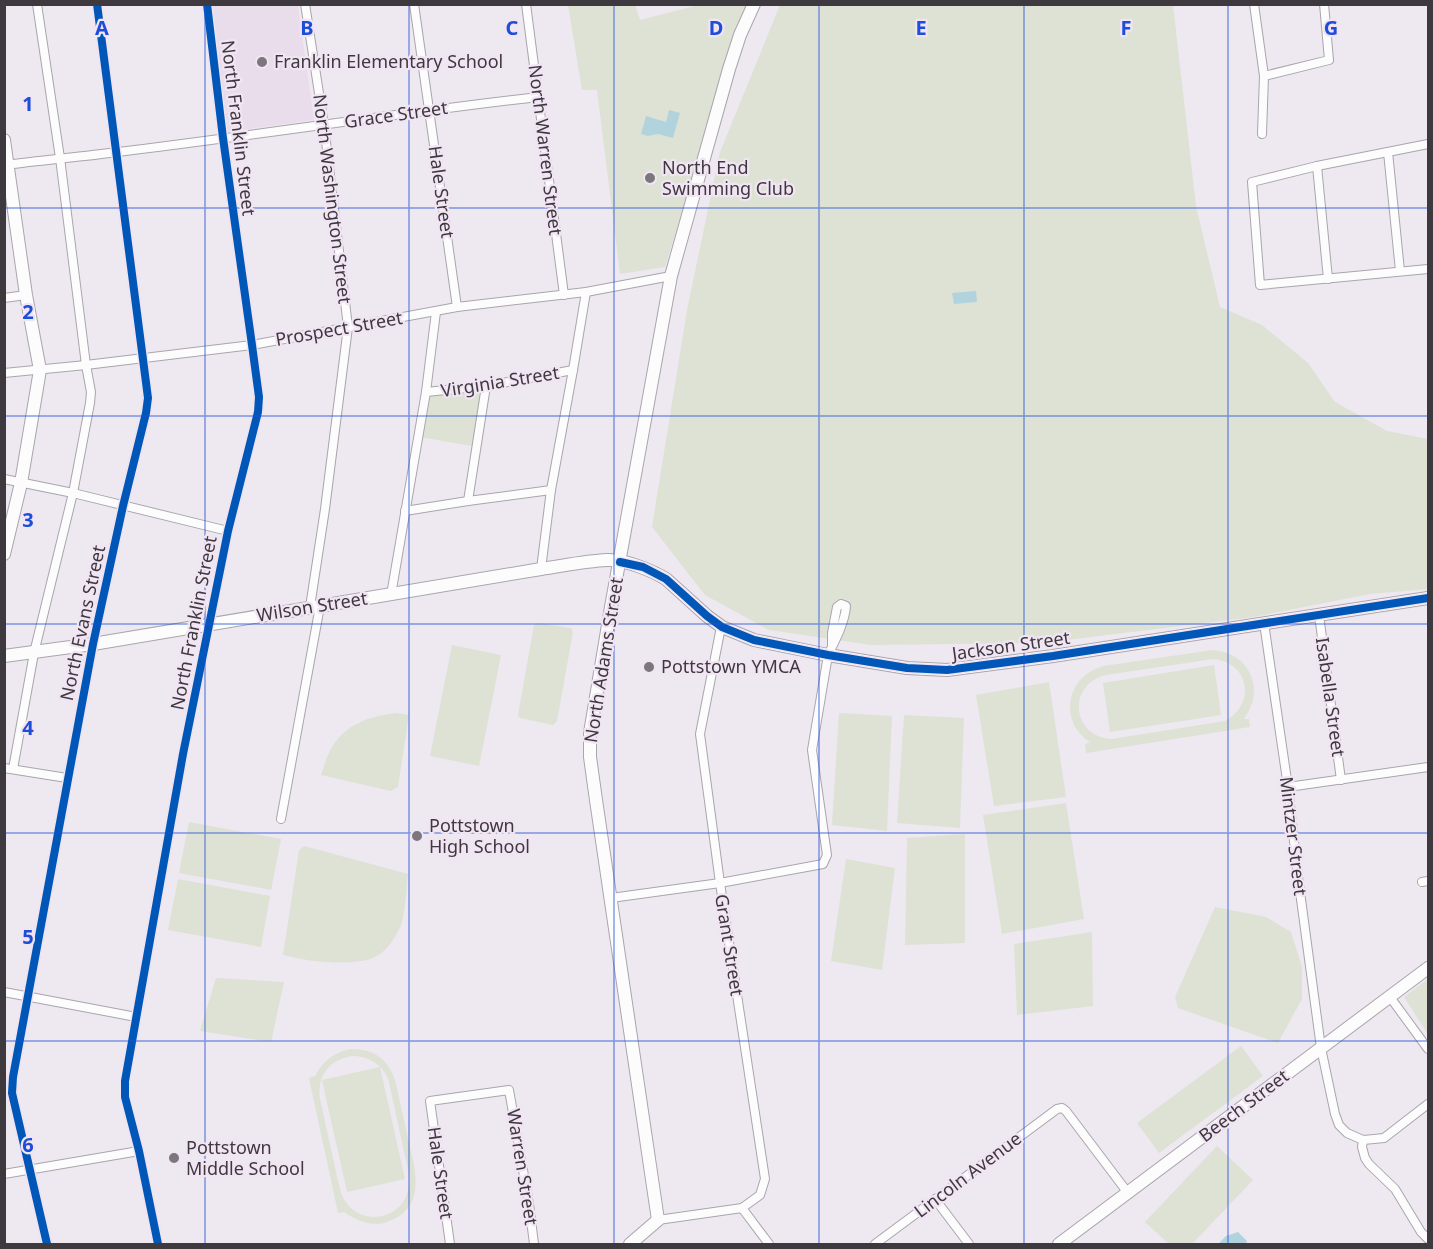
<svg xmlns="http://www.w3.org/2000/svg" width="1433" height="1249" viewBox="0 0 1433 1249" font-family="'Noto Sans',sans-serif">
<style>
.built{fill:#eaddeb}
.green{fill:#dde2d4;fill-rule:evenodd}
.water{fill:#b1d3de}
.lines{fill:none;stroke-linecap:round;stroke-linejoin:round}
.street-casing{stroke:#aaa5ac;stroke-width:10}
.secondary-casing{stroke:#aaa5ac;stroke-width:14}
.street{stroke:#fcfcfd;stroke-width:8}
.secondary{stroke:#fcfcfd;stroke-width:12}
.cycleway-casing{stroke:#f1e4f3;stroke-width:11}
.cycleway{stroke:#0057b8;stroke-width:8}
.grid{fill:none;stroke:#1d4ed8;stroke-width:1.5;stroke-opacity:0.55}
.poi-dot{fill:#7c767d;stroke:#f1e4f3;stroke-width:2}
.labels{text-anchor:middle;stroke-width:4.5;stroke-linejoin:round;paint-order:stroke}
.poi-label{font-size:18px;fill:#3e393f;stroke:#f1e4f3;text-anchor:start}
.street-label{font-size:18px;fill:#3e393f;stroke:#f1e4f3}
.grid-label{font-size:20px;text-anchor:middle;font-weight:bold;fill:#1d4ed8;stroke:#f1e4f3;stroke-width:4.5;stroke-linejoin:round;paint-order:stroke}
</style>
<rect width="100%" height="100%" fill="#eee8f0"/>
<!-- built -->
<path class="built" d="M 210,5 L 298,5 L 314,120 L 227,132 Z"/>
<!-- green -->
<g class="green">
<path d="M 568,5 L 635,5 L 640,20 L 699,5 L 749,5 L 735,39 L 665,267 L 620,274 L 597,90 L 582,90 Z"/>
<path d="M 780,5 L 1173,5 L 1196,206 L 1220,307 L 1262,325 L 1308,363 L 1335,402 L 1387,431 L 1428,439 L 1428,589 L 1370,594 L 1254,617 L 1042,643 L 871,645 L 769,630 L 705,595 L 652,527 L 687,310 L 720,152 Z"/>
<path d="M 482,390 L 472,446 L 420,437 L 427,401 L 431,396 Z"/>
<path d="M 538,623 L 571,628 L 573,632 L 557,721 L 553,725 L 520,718 L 518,715 L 534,625 Z"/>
<path d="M 452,645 L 501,655 L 479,766 L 430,756 Z"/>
<path d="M 1213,650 C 1250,653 1266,690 1244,719 L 1249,719 L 1250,727 L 1086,753 L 1085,744 L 1090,742 C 1058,721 1066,677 1103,666 ZM 1213,659 C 1249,662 1257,704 1225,721 L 1112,739 C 1071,737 1067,684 1106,675 Z"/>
<path d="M 1214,665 L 1221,715 L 1110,732 L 1103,683 Z"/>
<path d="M 1049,682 L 1066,797 L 994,806 L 976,695 Z"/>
<path d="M 397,713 L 409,715 L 398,787 L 391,791 L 321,775 C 324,768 325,760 329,753 C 342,725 369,716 397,713 Z"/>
<path d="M 839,713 L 892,716 L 887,831 L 832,825 Z"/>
<path d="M 904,715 L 964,718 L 960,828 L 897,823 Z"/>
<path d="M 1066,803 L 1084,919 L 1002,934 L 983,815 Z"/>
<path d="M 189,822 L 281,839 L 271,890 L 179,873 Z"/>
<path d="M 965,834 L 965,943 L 905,945 L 907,838 Z"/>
<path d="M 304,846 L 408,874 C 406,891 406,909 401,925 C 396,937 387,951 375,957 C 362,964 330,963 315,961 C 305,960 294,957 283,955 L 299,850 Z"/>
<path d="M 846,859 L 895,868 L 882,970 L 831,961 Z"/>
<path d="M 178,879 L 270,896 L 261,947 L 168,930 Z"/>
<path d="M 1215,907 L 1266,917 L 1291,932 L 1302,967 L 1302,999 L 1278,1043 L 1178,1008 L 1175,997 Z"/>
<path d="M 1092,932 L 1093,1006 L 1017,1015 L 1014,944 Z"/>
<path d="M 216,978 L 284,982 L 271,1042 L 200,1031 Z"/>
<path d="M 1428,979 L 1428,1034 L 1404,997 Z"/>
<path d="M 1241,1046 L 1263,1076 L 1159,1153 L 1137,1123 Z"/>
<path d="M 351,1049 C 375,1049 390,1060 396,1084 C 400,1102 404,1120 408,1138 C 415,1169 428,1208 387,1222 C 372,1227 357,1221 344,1212 L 338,1213 L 309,1078 L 315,1076 C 323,1061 334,1052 351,1049 ZM 352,1056 C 368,1056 380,1063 388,1078 L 409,1174 C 415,1221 354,1234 340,1190 L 320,1099 C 317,1076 328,1060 352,1056 Z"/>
<path d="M 380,1067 L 405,1179 L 347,1192 L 322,1080 Z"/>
<path d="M 1217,1146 L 1253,1180 L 1192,1244 L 1169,1244 L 1145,1222 Z"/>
</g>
<!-- water -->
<g class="water">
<path d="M 669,110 L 680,113 L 673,138 L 658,134 L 648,136 L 641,134 L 646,116 L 666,122 Z"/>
<path d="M 976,291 L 977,302 L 954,304 L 952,293 Z"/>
<path d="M 1238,1232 L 1247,1241 L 1246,1244 L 1218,1244 L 1226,1236 Z"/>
</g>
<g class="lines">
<defs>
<g id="street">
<path d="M 305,4 L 324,125 L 348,327 L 325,509 L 310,607"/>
<path d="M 414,4 L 457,307"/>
<path d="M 526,4 L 564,295"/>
<path d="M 1254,4 L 1264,76 L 1262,134"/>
<path d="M 1264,76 L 1329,60 L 1324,4"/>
<path d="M 1428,144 L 1317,166 L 1252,182 L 1260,285 L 1428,269"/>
<path d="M 1388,152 L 1400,271"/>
<path d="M 5,165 C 43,160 80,157 118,152 C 258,135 398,113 538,97"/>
<path d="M 1317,166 L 1328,279"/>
<path d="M 4,298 L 26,295"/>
<path d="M 4,373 L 86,365 L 252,345 L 457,307 L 586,292 L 671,276"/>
<path d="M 426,392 L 486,386 L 573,370"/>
<path d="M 4,479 L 73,493 L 228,531"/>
<path d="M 468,501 L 486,386"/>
<path d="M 405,511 L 468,501 L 551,490"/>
<path d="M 541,569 L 551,490 L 573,370 L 586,292"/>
<path d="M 391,595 L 426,392 L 436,312"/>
<path d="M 1319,615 L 1341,780"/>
<path d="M 1264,623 L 1288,787 L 1298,877 L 1321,1048 L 1335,1114 L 1339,1125 L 1347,1133 L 1363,1140 L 1374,1139 L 1384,1138 L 1428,1104"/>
<path d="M 4,768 L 67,778"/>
<path d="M 13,769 L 34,653 L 73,493 L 90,403 L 91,392 L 86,365 L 60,158 L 37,4"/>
<path d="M 1288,787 L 1428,767"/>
<path d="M 281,819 L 320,606"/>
<path d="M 1422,882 L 1428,881"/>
<path d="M 611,898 L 720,883 L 823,864 L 827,855 L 812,750 L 828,655 C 835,641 845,622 846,606 L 841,604 L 837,607 L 832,633 L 832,647"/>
<path d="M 4,992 L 136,1017"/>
<path d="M 1390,997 L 1428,1049"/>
<path d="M 1363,1140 L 1362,1147 L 1365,1158 L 1369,1164 L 1395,1189 L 1421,1232 L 1428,1239"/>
<path d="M 4,1174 L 139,1151"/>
<path d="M 935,1199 L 969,1244"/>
<path d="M 742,1208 L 769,1244"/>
<path d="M 658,1220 L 742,1208 L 760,1195 L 765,1179 L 720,883 L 700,734 L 720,632 L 722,627"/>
<path d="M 47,1244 L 12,1093 L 13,1077 L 93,644 L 123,506 L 146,413 L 148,398 L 97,4"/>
<path d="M 158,1244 L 139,1151 L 125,1097 L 125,1081 L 183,754 L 228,531 L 258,412 L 259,397 L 252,345 L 223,138 L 207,4"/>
<path d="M 450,1244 L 430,1101 L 509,1090 L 529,1204 L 534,1244"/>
<path d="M 875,1244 L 1057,1109 L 1062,1108 L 1066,1111 L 1128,1193"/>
</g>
<g id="secondary">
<path d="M 4,140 L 26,295 L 40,370 L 21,483 L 4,554"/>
<path d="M 4,656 L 93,644 L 541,569 C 562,566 585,561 607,560 C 624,559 651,570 666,579 L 707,616 L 722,627 L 754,640 L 828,655 L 907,668 L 947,670 L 1053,656 L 1428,598"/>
<path d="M 630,1244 L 658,1220 L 596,800 L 590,757 L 590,733 L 611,607 L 671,276 L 729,69 L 740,35 L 754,4"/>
<path d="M 1059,1244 L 1428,968"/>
</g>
</defs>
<!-- street casing -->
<use href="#street" class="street-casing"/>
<!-- secondary casing -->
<use href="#secondary" class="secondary-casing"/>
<!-- street -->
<use href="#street" class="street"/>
<!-- secondary -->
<use href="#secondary" class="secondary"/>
<defs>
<g id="cycleway">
<path d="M 620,562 L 643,567 L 666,579 L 707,616 L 722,627 L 754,640 L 828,655 L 907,668 L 947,670 L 1053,656 L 1428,598"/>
<path d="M 47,1244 L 12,1093 L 13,1077 L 93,644 L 123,506 L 146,413 L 148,398 L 97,4"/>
<path d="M 158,1244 L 139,1151 L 125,1097 L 125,1081 L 183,754 L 228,531 L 258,412 L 259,397 L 252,345 L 223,138 L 207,4"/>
</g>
</defs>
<!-- cycleway casing -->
<use href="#cycleway" class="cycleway-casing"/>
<!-- cycleway -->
<use href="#cycleway" class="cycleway"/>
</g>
<!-- grid -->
<path class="grid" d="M 205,4 L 205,1244M 409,4 L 409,1244M 614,4 L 614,1244M 819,4 L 819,1244M 1024,4 L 1024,1244M 1228,4 L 1228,1244M 4,208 L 1428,208M 4,416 L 1428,416M 4,624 L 1428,624M 4,833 L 1428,833M 4,1041 L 1428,1041"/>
<!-- markers -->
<g class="poi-dot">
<circle cx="262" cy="62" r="6"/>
<circle cx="650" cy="178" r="6"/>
<circle cx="649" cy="667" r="6"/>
<circle cx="417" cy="836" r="6"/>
<circle cx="174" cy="1158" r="6"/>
</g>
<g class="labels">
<!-- poi labels -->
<g class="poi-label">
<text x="274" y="68">Franklin Elementary School</text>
<text x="662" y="174">North End<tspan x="662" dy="21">Swimming Club</tspan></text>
<text x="661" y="673">Pottstown YMCA</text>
<text x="429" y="832">Pottstown<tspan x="429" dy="21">High School</tspan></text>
<text x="186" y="1154">Pottstown<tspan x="186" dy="21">Middle School</tspan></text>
</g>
<!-- street labels -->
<g class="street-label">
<text transform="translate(396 115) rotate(-8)" y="6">Grace Street</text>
<text transform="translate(238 128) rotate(83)" y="6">North Franklin Street</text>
<text transform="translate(545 150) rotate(83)" y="6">North Warren Street</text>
<text transform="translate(441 192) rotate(82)" y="6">Hale Street</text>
<text transform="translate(332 199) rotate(83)" y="6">North Washington Street</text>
<text transform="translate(339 329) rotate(-10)" y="6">Prospect Street</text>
<text transform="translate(500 382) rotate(-9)" y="6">Virginia Street</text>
<text transform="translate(312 607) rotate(-9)" y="6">Wilson Street</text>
<text transform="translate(83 623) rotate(-78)" y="6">North Evans Street</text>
<text transform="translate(194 623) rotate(-79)" y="6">North Franklin Street</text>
<text transform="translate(1011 646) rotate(-8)" y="6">Jackson Street</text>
<text transform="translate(604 660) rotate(-81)" y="6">North Adams Street</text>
<text transform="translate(1330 697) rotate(82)" y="6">Isabella Street</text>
<text transform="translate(1293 836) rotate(83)" y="6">Mintzer Street</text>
<text transform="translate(729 945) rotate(81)" y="6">Grant Street</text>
<text transform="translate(1244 1106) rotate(-37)" y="6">Beech Street</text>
<text transform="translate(522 1167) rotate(81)" y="6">Warren Street</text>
<text transform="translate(440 1173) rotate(82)" y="6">Hale Street</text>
<text transform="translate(968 1175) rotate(-37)" y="6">Lincoln Avenue</text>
</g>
</g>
<g class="grid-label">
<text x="102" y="35">A</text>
<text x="307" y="35">B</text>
<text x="512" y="35">C</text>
<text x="716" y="35">D</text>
<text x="921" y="35">E</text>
<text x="1126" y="35">F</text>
<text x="1331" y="35">G</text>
<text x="28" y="111">1</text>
<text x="28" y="319">2</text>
<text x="28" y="527">3</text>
<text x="28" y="735">4</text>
<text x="28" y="944">5</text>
<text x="28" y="1152">6</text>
</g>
<!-- border -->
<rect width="1433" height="1249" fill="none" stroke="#3e393f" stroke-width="12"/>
</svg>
